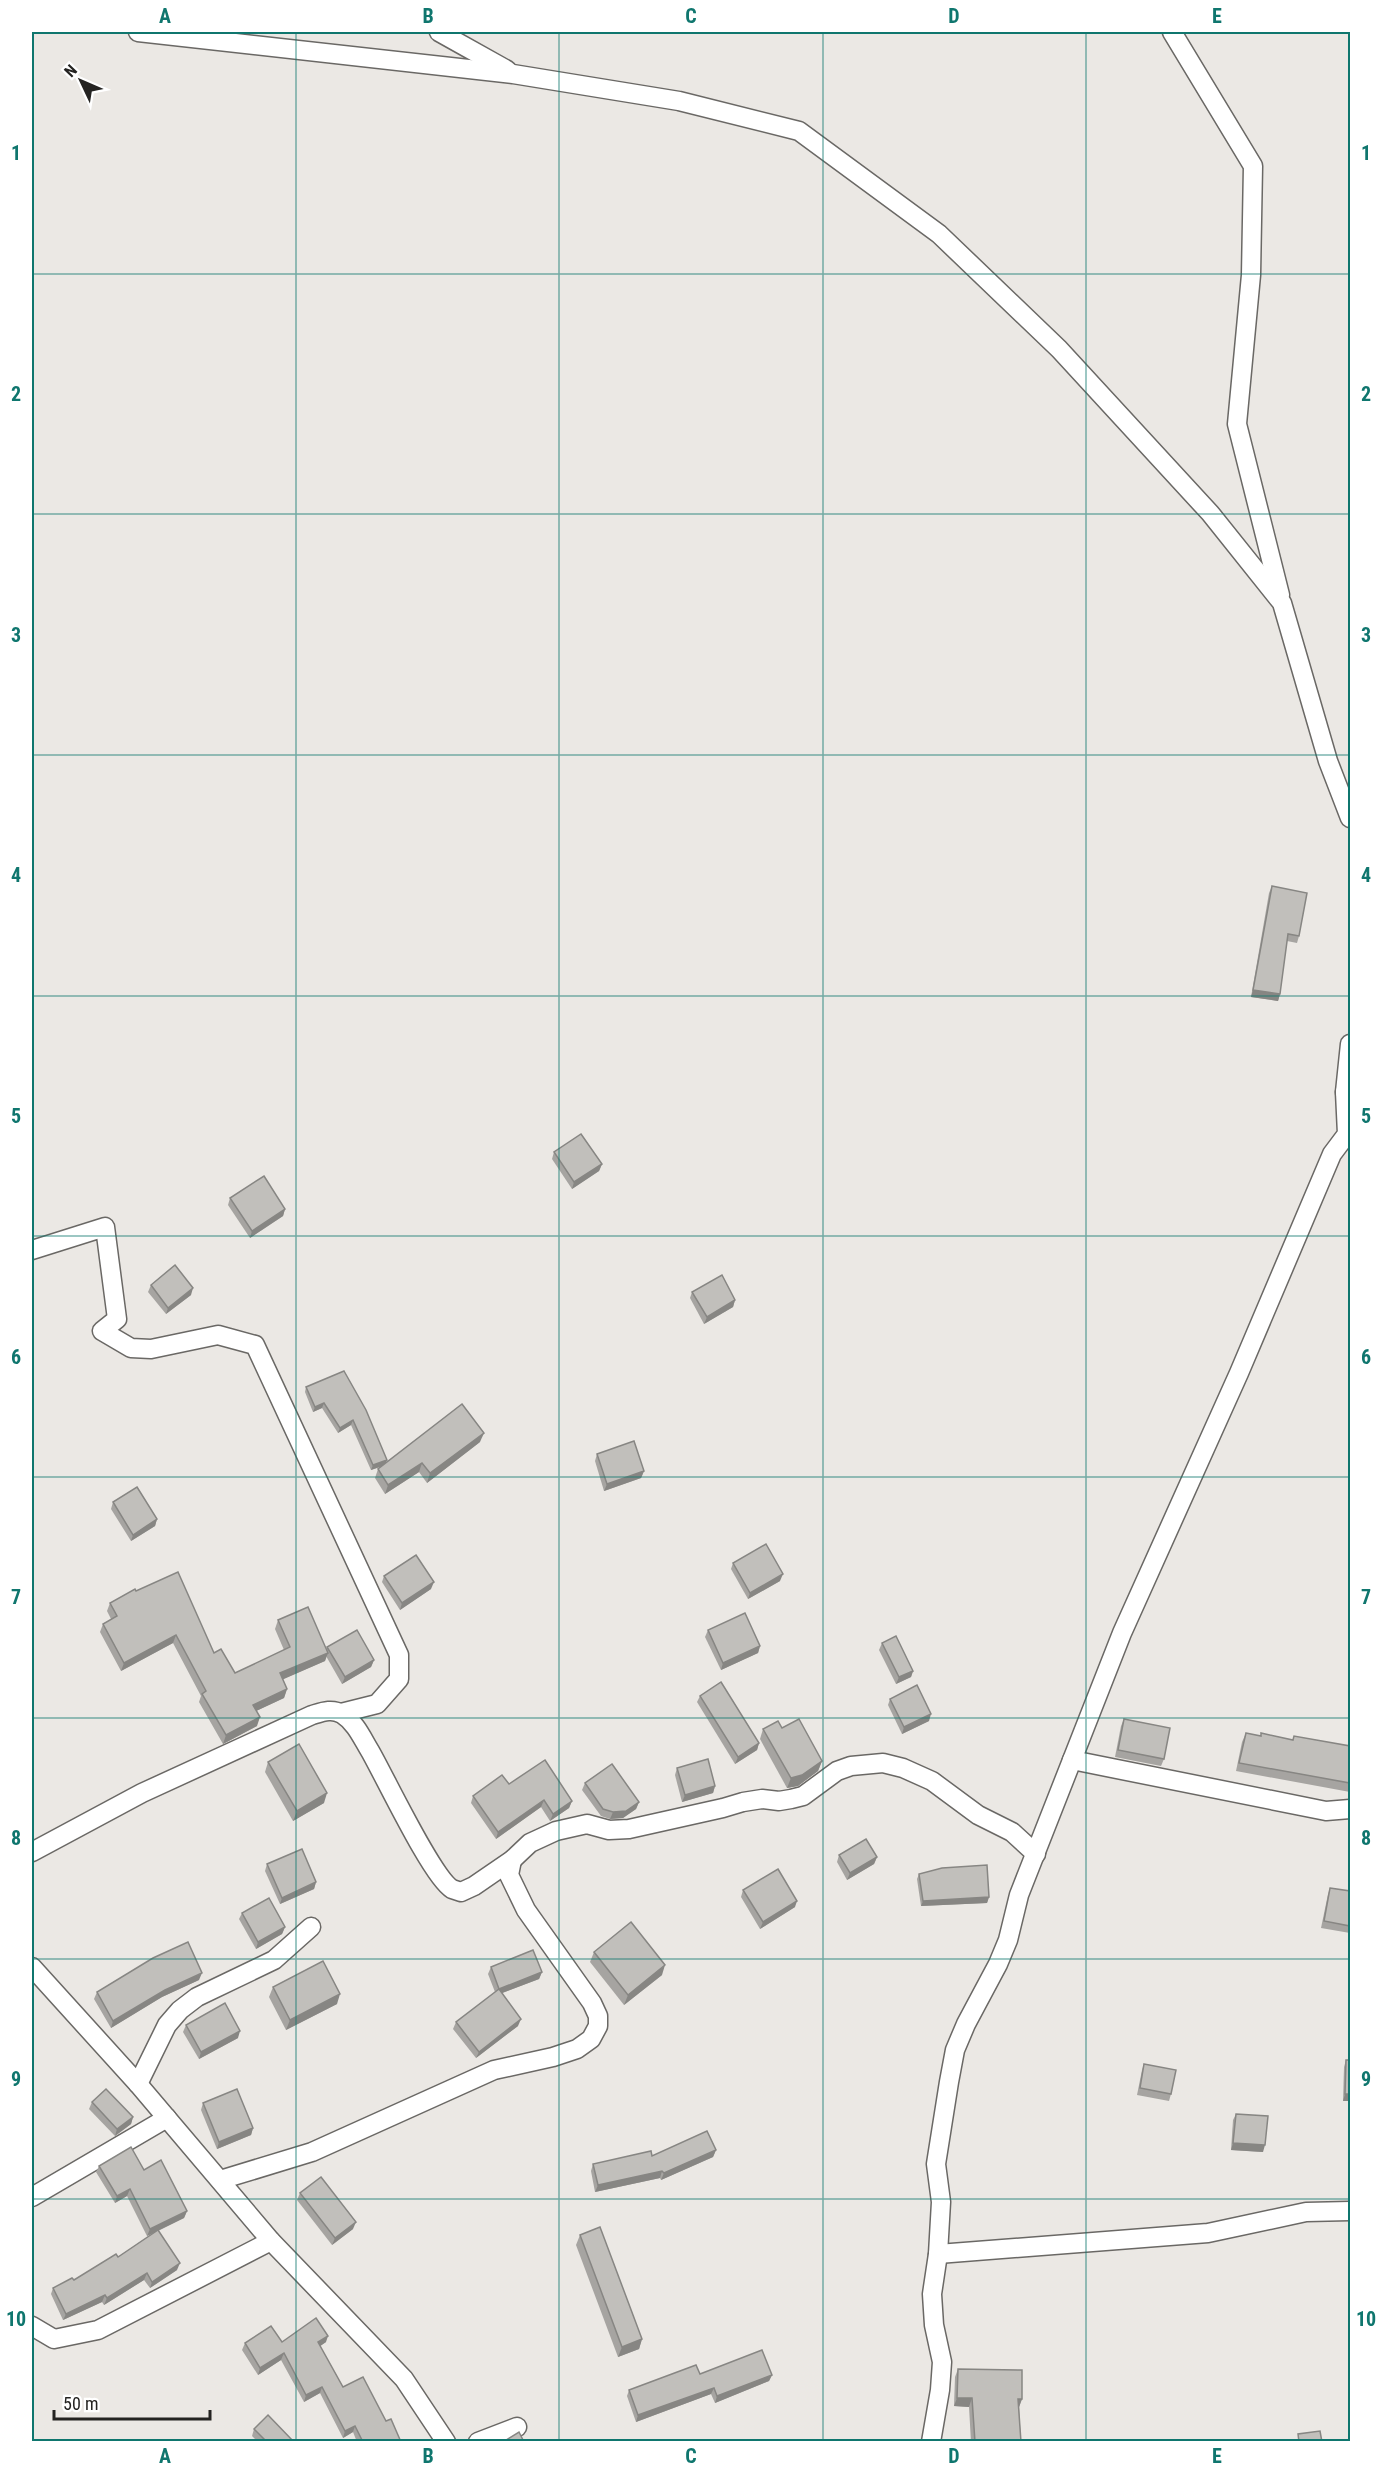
<svg xmlns="http://www.w3.org/2000/svg" width="1382" height="2473" viewBox="0 0 1382 2473" font-family="'Roboto Condensed',sans-serif">
<style>
.lines{fill:none;stroke-linecap:round;stroke-linejoin:round}
.minor-casing{stroke:#6a6865;stroke-width:21}
.minor{stroke:#fff;stroke-width:18}
.wall{fill:#a6a4a1}
.shaded-wall{fill:#878683}
.building{fill:#c1bfbb;stroke:#878683;stroke-width:1.5}
.grid{fill:none;stroke:#0f766e;stroke-width:1.5;stroke-opacity:0.55}
.neatline{fill:none;stroke:#0f766e;stroke-width:2}
.grid-label{font-size:20px;text-anchor:middle;font-weight:bold;fill:#0f766e}
</style>
<rect width="100%" height="100%" fill="#ebe8e4"/>
<g class="lines">
<defs>
<g id="minor">
<path d="M 138,32 L 513,74 L 679,101 L 799,131 L 939,234 L 1059,349 L 1210,513 L 1282,603 L 1328,761 L 1350,818"/>
<path d="M 439,32 L 507,70"/>
<path d="M 1172,32 L 1253,166 L 1251,275 L 1237,424 L 1280,595"/>
<path d="M 1345,1092 L 1350,1044"/>
<path d="M 32,1250 L 105,1227 L 117,1319 L 102,1331 L 131,1348 L 151,1349 L 218,1335 L 255,1345 L 399,1655 L 399,1679 L 377,1704 L 341,1713"/>
<path d="M 1072,1760 L 1326,1811 L 1350,1809"/>
<path d="M 32,1852 L 142,1793 L 312,1715 C 322,1712 332,1708 342,1714 C 356,1723 362,1738 370,1751 C 385,1777 432,1877 452,1889 C 455,1890 458,1891 461,1892 L 474,1886 L 512,1860 L 530,1843 L 556,1831 L 587,1824 L 609,1830 L 629,1829 L 723,1808 L 743,1802 L 762,1799 L 779,1801 L 791,1799 L 803,1796 L 837,1771 L 851,1766 L 883,1763 L 903,1768 L 932,1781 L 978,1815 L 1012,1832 L 1036,1854"/>
<path d="M 32,1967 L 138,2084 L 271,2241 L 404,2379 L 446,2442"/>
<path d="M 138,2084 L 167,2025 L 180,2010 L 197,1997 L 274,1960 L 311,1927"/>
<path d="M 220,2180 L 312,2152 L 494,2070 L 553,2057 L 577,2049 L 591,2039 L 598,2026 L 598,2016 L 592,2003 L 526,1910 L 509,1875 L 512,1860"/>
<path d="M 32,2197 L 167,2118"/>
<path d="M 938,2254 L 1208,2233 L 1306,2212 L 1350,2211"/>
<path d="M 32,2326 L 54,2339 L 98,2330 L 271,2241"/>
<path d="M 478,2442 L 517,2427"/>
<path d="M 931,2442 L 940,2390 L 942,2362 L 934,2325 L 932,2294 L 938,2254 L 941,2202 L 936,2164 L 949,2082 L 955,2050 L 966,2024 L 998,1964 L 1008,1940 L 1019,1895 L 1122,1633 L 1239,1373 L 1332,1154 L 1347,1134 L 1345,1092 L 1350,1093"/>
</g>
</defs>
<!-- minor casing -->
<use href="#minor" class="minor-casing"/>
<!-- minor -->
<use href="#minor" class="minor"/>
</g>
<!-- wall -->
<g class="wall">
<path d="M 1272,886 L 1299,936 L 1297,943 L 1287,941 L 1280,994 L 1278,1001 L 1251,997 L 1269,893 Z"/>
<path d="M 554,1152 L 602,1164 L 599,1171 L 572,1189 L 552,1159 Z"/>
<path d="M 230,1198 L 285,1209 L 283,1216 L 250,1238 L 228,1205 Z"/>
<path d="M 151,1285 L 191,1295 L 166,1314 L 148,1292 Z"/>
<path d="M 692,1292 L 735,1300 L 733,1307 L 704,1324 L 690,1298 Z"/>
<path d="M 344,1371 L 387,1460 L 385,1464 L 480,1442 L 427,1483 L 419,1472 L 385,1494 L 375,1478 L 378,1469 L 383,1466 L 371,1470 L 351,1425 L 338,1433 L 322,1408 L 313,1412 L 305,1392 L 306,1387 Z"/>
<path d="M 597,1454 L 644,1471 L 641,1478 L 604,1491 L 595,1461 Z"/>
<path d="M 113,1502 L 157,1519 L 155,1526 L 131,1541 L 111,1509 Z"/>
<path d="M 733,1563 L 780,1581 L 748,1599 L 731,1569 Z"/>
<path d="M 384,1576 L 431,1589 L 400,1610 L 382,1582 Z"/>
<path d="M 136,1591 L 214,1653 L 235,1673 L 284,1650 L 275,1629 L 278,1620 L 326,1650 L 327,1647 L 374,1660 L 371,1667 L 342,1684 L 326,1656 L 325,1661 L 283,1679 L 287,1689 L 284,1698 L 256,1711 L 257,1726 L 223,1744 L 199,1702 L 201,1696 L 173,1643 L 121,1671 L 100,1632 L 103,1624 L 111,1619 L 107,1611 L 110,1603 Z"/>
<path d="M 708,1630 L 760,1646 L 758,1653 L 721,1670 L 705,1637 Z"/>
<path d="M 882,1643 L 913,1671 L 911,1677 L 896,1684 L 879,1650 Z"/>
<path d="M 700,1696 L 759,1743 L 757,1750 L 735,1764 L 697,1702 Z"/>
<path d="M 890,1699 L 929,1721 L 902,1734 L 888,1705 Z"/>
<path d="M 1124,1719 L 1164,1759 L 1161,1766 L 1115,1757 L 1121,1726 Z"/>
<path d="M 782,1728 L 822,1761 L 818,1771 L 798,1786 L 787,1788 L 760,1739 L 763,1729 Z"/>
<path d="M 1246,1733 L 1260,1736 L 1350,1746 L 1350,1792 L 1236,1771 L 1242,1742 Z"/>
<path d="M 268,1762 L 324,1803 L 293,1821 L 265,1772 Z"/>
<path d="M 677,1768 L 715,1786 L 713,1793 L 682,1802 L 675,1775 Z"/>
<path d="M 585,1783 L 639,1802 L 636,1809 L 623,1818 L 610,1819 L 601,1816 L 582,1790 Z"/>
<path d="M 509,1784 L 572,1801 L 569,1808 L 550,1821 L 541,1807 L 496,1839 L 471,1803 L 473,1796 Z"/>
<path d="M 839,1855 L 877,1857 L 874,1864 L 847,1880 L 837,1862 Z"/>
<path d="M 267,1864 L 316,1882 L 314,1889 L 280,1904 L 265,1871 Z"/>
<path d="M 919,1874 L 989,1897 L 987,1903 L 921,1906 L 917,1879 Z"/>
<path d="M 1330,1888 L 1350,1891 L 1350,1933 L 1321,1928 L 1328,1894 Z"/>
<path d="M 743,1890 L 795,1907 L 760,1929 L 741,1897 Z"/>
<path d="M 242,1913 L 285,1927 L 282,1934 L 256,1949 L 239,1919 Z"/>
<path d="M 594,1952 L 662,1975 L 624,2005 L 590,1962 Z"/>
<path d="M 491,1967 L 542,1972 L 539,1979 L 502,1993 L 518,2026 L 476,2058 L 453,2029 L 456,2022 L 495,1992 L 488,1974 Z"/>
<path d="M 199,1980 L 162,1997 L 111,2028 L 94,1999 L 97,1992 Z"/>
<path d="M 273,1987 L 337,2004 L 286,2030 L 269,1997 Z"/>
<path d="M 186,2025 L 238,2038 L 199,2059 L 183,2032 Z"/>
<path d="M 1346,2060 L 1350,2101 L 1343,2101 L 1344,2067 Z"/>
<path d="M 1144,2064 L 1171,2094 L 1169,2101 L 1137,2095 L 1142,2070 Z"/>
<path d="M 92,2102 L 133,2117 L 131,2124 L 115,2136 L 89,2109 Z"/>
<path d="M 203,2103 L 253,2128 L 251,2135 L 217,2149 L 201,2110 Z"/>
<path d="M 1236,2114 L 1263,2152 L 1231,2150 L 1233,2120 Z"/>
<path d="M 716,2150 L 713,2157 L 661,2180 L 660,2178 L 595,2192 L 591,2171 L 593,2164 L 652,2156 Z"/>
<path d="M 99,2166 L 144,2170 L 187,2211 L 184,2218 L 158,2231 L 177,2270 L 150,2288 L 144,2280 L 104,2305 L 102,2302 L 63,2320 L 51,2294 L 53,2288 L 74,2280 L 118,2257 L 155,2232 L 147,2236 L 127,2196 L 115,2203 L 96,2172 Z"/>
<path d="M 300,2193 L 353,2229 L 332,2245 L 297,2200 Z"/>
<path d="M 580,2235 L 642,2339 L 639,2349 L 618,2357 L 576,2245 Z"/>
<path d="M 282,2342 L 326,2342 L 320,2346 L 343,2387 L 386,2421 L 401,2442 L 357,2442 L 353,2432 L 343,2438 L 320,2393 L 304,2402 L 281,2360 L 258,2375 L 242,2350 L 245,2343 Z"/>
<path d="M 958,2369 L 1022,2399 L 1019,2407 L 1021,2442 L 971,2442 L 969,2407 L 954,2406 L 955,2377 Z"/>
<path d="M 700,2374 L 772,2375 L 769,2381 L 715,2403 L 711,2394 L 636,2422 L 627,2396 L 629,2390 Z"/>
<path d="M 254,2429 L 294,2442 L 258,2442 L 252,2436 Z"/>
</g>
<!-- shaded-wall -->
<g class="shaded-wall">
<path d="M 1253,990 L 1280,994 L 1278,1001 L 1251,997 Z"/>
<path d="M 602,1164 L 599,1171 L 572,1189 L 574,1182 Z"/>
<path d="M 285,1209 L 283,1216 L 250,1238 L 252,1231 Z"/>
<path d="M 193,1288 L 191,1295 L 166,1314 L 168,1308 Z"/>
<path d="M 735,1300 L 733,1307 L 704,1324 L 707,1317 Z"/>
<path d="M 324,1403 L 322,1408 L 313,1412 L 315,1407 Z"/>
<path d="M 353,1420 L 351,1425 L 338,1433 L 340,1428 Z"/>
<path d="M 484,1433 L 480,1442 L 427,1483 L 430,1473 Z"/>
<path d="M 387,1460 L 385,1465 L 371,1470 L 373,1465 Z"/>
<path d="M 422,1463 L 419,1472 L 385,1494 L 388,1485 Z"/>
<path d="M 644,1471 L 641,1478 L 604,1491 L 607,1484 Z"/>
<path d="M 157,1519 L 155,1526 L 131,1541 L 133,1535 Z"/>
<path d="M 783,1574 L 780,1581 L 748,1599 L 750,1593 Z"/>
<path d="M 434,1582 L 431,1589 L 400,1610 L 402,1603 Z"/>
<path d="M 176,1635 L 173,1643 L 121,1671 L 124,1663 Z"/>
<path d="M 760,1646 L 758,1653 L 721,1670 L 723,1663 Z"/>
<path d="M 328,1653 L 325,1661 L 277,1682 L 280,1673 Z"/>
<path d="M 374,1660 L 371,1667 L 342,1684 L 345,1677 Z"/>
<path d="M 913,1671 L 911,1677 L 896,1684 L 899,1677 Z"/>
<path d="M 287,1689 L 284,1698 L 250,1714 L 253,1705 Z"/>
<path d="M 931,1714 L 929,1721 L 902,1734 L 904,1727 Z"/>
<path d="M 260,1717 L 257,1726 L 223,1744 L 226,1735 Z"/>
<path d="M 759,1743 L 757,1750 L 735,1764 L 738,1757 Z"/>
<path d="M 822,1761 L 818,1771 L 798,1786 L 787,1788 L 791,1778 Z"/>
<path d="M 715,1786 L 713,1793 L 682,1802 L 685,1795 Z"/>
<path d="M 327,1793 L 324,1803 L 293,1821 L 297,1811 Z"/>
<path d="M 544,1800 L 541,1807 L 496,1839 L 498,1832 Z"/>
<path d="M 572,1801 L 569,1808 L 550,1821 L 553,1814 Z"/>
<path d="M 639,1802 L 636,1809 L 623,1818 L 610,1819 L 613,1812 Z"/>
<path d="M 877,1857 L 874,1864 L 847,1880 L 850,1873 Z"/>
<path d="M 316,1882 L 314,1889 L 280,1904 L 282,1898 Z"/>
<path d="M 989,1897 L 987,1903 L 921,1906 L 923,1901 Z"/>
<path d="M 797,1901 L 795,1907 L 760,1929 L 763,1922 Z"/>
<path d="M 285,1927 L 282,1934 L 256,1949 L 258,1942 Z"/>
<path d="M 665,1965 L 662,1975 L 624,2005 L 628,1995 Z"/>
<path d="M 542,1972 L 539,1979 L 497,1995 L 499,1989 Z"/>
<path d="M 202,1973 L 199,1980 L 162,1997 L 111,2028 L 113,2021 L 165,1990 Z"/>
<path d="M 340,1994 L 337,2004 L 286,2030 L 290,2020 Z"/>
<path d="M 521,2019 L 518,2026 L 476,2058 L 479,2052 Z"/>
<path d="M 240,2031 L 238,2038 L 199,2059 L 201,2052 Z"/>
<path d="M 1345,2094 L 1350,2094 L 1350,2101 L 1343,2101 Z"/>
<path d="M 133,2117 L 131,2124 L 115,2136 L 117,2129 Z"/>
<path d="M 253,2128 L 251,2135 L 217,2149 L 219,2142 Z"/>
<path d="M 1233,2143 L 1265,2145 L 1263,2152 L 1231,2150 Z"/>
<path d="M 716,2150 L 713,2157 L 661,2180 L 664,2173 Z"/>
<path d="M 662,2171 L 660,2178 L 595,2192 L 598,2185 Z"/>
<path d="M 130,2189 L 127,2196 L 115,2203 L 117,2196 Z"/>
<path d="M 187,2211 L 184,2218 L 147,2236 L 150,2229 Z"/>
<path d="M 356,2222 L 353,2229 L 332,2245 L 335,2238 Z"/>
<path d="M 180,2263 L 177,2270 L 150,2288 L 152,2282 Z"/>
<path d="M 147,2273 L 144,2280 L 104,2305 L 107,2298 Z"/>
<path d="M 105,2295 L 102,2302 L 63,2320 L 66,2314 Z"/>
<path d="M 328,2336 L 326,2342 L 316,2349 L 318,2342 Z"/>
<path d="M 642,2339 L 639,2349 L 618,2357 L 622,2347 Z"/>
<path d="M 284,2353 L 281,2360 L 258,2375 L 260,2368 Z"/>
<path d="M 772,2375 L 769,2381 L 715,2403 L 717,2396 Z"/>
<path d="M 322,2387 L 320,2393 L 304,2402 L 306,2395 Z"/>
<path d="M 714,2388 L 711,2394 L 636,2422 L 638,2415 Z"/>
<path d="M 957,2398 L 972,2398 L 969,2407 L 954,2406 Z"/>
<path d="M 1018,2399 L 1022,2399 L 1019,2407 Z"/>
<path d="M 355,2426 L 353,2432 L 343,2438 L 345,2431 Z"/>
</g>
<!-- building -->
<g class="building">
<path d="M 1272,886 L 1307,893 L 1299,936 L 1288,934 L 1280,994 L 1253,990 Z"/>
<path d="M 581,1134 L 602,1164 L 574,1182 L 554,1152 Z"/>
<path d="M 264,1176 L 285,1209 L 252,1231 L 230,1198 Z"/>
<path d="M 175,1265 L 193,1288 L 168,1308 L 151,1285 Z"/>
<path d="M 722,1275 L 735,1300 L 707,1317 L 692,1292 Z"/>
<path d="M 344,1371 L 366,1410 L 387,1460 L 373,1465 L 353,1420 L 340,1428 L 324,1403 L 315,1407 L 306,1387 Z"/>
<path d="M 462,1404 L 484,1433 L 430,1473 L 422,1463 L 388,1485 L 378,1469 Z"/>
<path d="M 634,1441 L 644,1471 L 607,1484 L 597,1454 Z"/>
<path d="M 137,1487 L 157,1519 L 133,1535 L 113,1502 Z"/>
<path d="M 766,1544 L 783,1574 L 750,1593 L 733,1563 Z"/>
<path d="M 416,1555 L 434,1582 L 402,1603 L 384,1576 Z"/>
<path d="M 178,1572 L 214,1653 L 221,1649 L 235,1673 L 290,1647 L 278,1620 L 308,1607 L 328,1653 L 280,1673 L 287,1689 L 253,1705 L 260,1717 L 226,1735 L 202,1694 L 206,1691 L 176,1635 L 124,1663 L 103,1624 L 117,1616 L 110,1603 L 135,1589 L 136,1591 Z"/>
<path d="M 745,1613 L 760,1646 L 723,1663 L 708,1630 Z"/>
<path d="M 357,1630 L 374,1660 L 345,1677 L 327,1647 Z"/>
<path d="M 896,1636 L 913,1671 L 899,1677 L 882,1643 Z"/>
<path d="M 721,1682 L 759,1743 L 738,1757 L 700,1696 Z"/>
<path d="M 917,1685 L 931,1714 L 904,1727 L 890,1699 Z"/>
<path d="M 799,1719 L 822,1761 L 802,1775 L 791,1778 L 763,1729 L 778,1721 L 782,1728 Z"/>
<path d="M 1124,1719 L 1170,1728 L 1164,1759 L 1118,1750 Z"/>
<path d="M 1246,1733 L 1261,1736 L 1261,1733 L 1293,1740 L 1294,1736 L 1350,1746 L 1350,1783 L 1239,1763 Z"/>
<path d="M 299,1744 L 327,1793 L 297,1811 L 268,1762 Z"/>
<path d="M 708,1759 L 715,1786 L 685,1795 L 677,1768 Z"/>
<path d="M 545,1760 L 572,1801 L 553,1814 L 544,1800 L 498,1832 L 473,1796 L 502,1775 L 509,1784 Z"/>
<path d="M 612,1764 L 639,1802 L 626,1811 L 613,1812 L 603,1809 L 585,1783 Z"/>
<path d="M 866,1839 L 877,1857 L 850,1873 L 839,1855 Z"/>
<path d="M 302,1849 L 316,1882 L 282,1898 L 267,1864 Z"/>
<path d="M 987,1865 L 989,1897 L 923,1901 L 919,1874 L 942,1868 Z"/>
<path d="M 778,1869 L 797,1901 L 763,1922 L 743,1890 Z"/>
<path d="M 1330,1888 L 1350,1891 L 1350,1926 L 1324,1921 Z"/>
<path d="M 269,1898 L 285,1927 L 258,1942 L 242,1913 Z"/>
<path d="M 631,1922 L 665,1965 L 628,1995 L 594,1952 Z"/>
<path d="M 188,1942 L 202,1973 L 165,1990 L 113,2021 L 97,1992 L 153,1958 Z"/>
<path d="M 533,1950 L 542,1972 L 499,1989 L 491,1967 Z"/>
<path d="M 323,1961 L 340,1994 L 290,2020 L 273,1987 Z"/>
<path d="M 499,1989 L 521,2019 L 479,2052 L 456,2022 Z"/>
<path d="M 225,2003 L 240,2031 L 201,2052 L 186,2025 Z"/>
<path d="M 1346,2060 L 1350,2060 L 1350,2094 L 1345,2094 Z"/>
<path d="M 1144,2064 L 1176,2070 L 1171,2094 L 1140,2088 Z"/>
<path d="M 106,2089 L 133,2117 L 117,2129 L 92,2102 Z"/>
<path d="M 237,2089 L 253,2128 L 219,2142 L 203,2103 Z"/>
<path d="M 1236,2114 L 1268,2116 L 1265,2145 L 1233,2143 Z"/>
<path d="M 707,2131 L 716,2150 L 664,2173 L 662,2171 L 598,2185 L 593,2164 L 651,2151 L 652,2156 Z"/>
<path d="M 131,2147 L 144,2170 L 161,2160 L 187,2211 L 150,2229 L 130,2189 L 117,2196 L 99,2166 Z"/>
<path d="M 321,2177 L 356,2222 L 335,2238 L 300,2193 Z"/>
<path d="M 600,2227 L 642,2339 L 622,2347 L 580,2235 Z"/>
<path d="M 158,2230 L 180,2263 L 152,2282 L 147,2273 L 107,2298 L 105,2295 L 66,2314 L 53,2288 L 72,2278 L 74,2280 L 116,2254 L 118,2257 Z"/>
<path d="M 316,2318 L 328,2336 L 318,2342 L 343,2387 L 363,2377 L 386,2421 L 391,2419 L 401,2442 L 363,2442 L 355,2426 L 345,2431 L 322,2387 L 306,2395 L 284,2353 L 260,2368 L 245,2343 L 271,2326 L 282,2342 Z"/>
<path d="M 762,2350 L 772,2375 L 717,2396 L 714,2388 L 638,2415 L 629,2390 L 696,2365 L 700,2374 Z"/>
<path d="M 958,2369 L 1022,2370 L 1022,2399 L 1018,2399 L 1021,2442 L 975,2442 L 972,2398 L 957,2398 Z"/>
<path d="M 268,2415 L 294,2442 L 267,2442 L 254,2429 Z"/>
<path d="M 1320,2431 L 1322,2442 L 1299,2442 L 1298,2434 Z"/>
<path d="M 519,2432 L 524,2442 L 503,2442 Z"/>
</g>
<!-- grid -->
<path class="grid" d="M 296,32 L 296,2442M 559,32 L 559,2442M 823,32 L 823,2442M 1086,32 L 1086,2442M 32,274 L 1350,274M 32,514 L 1350,514M 32,755 L 1350,755M 32,996 L 1350,996M 32,1236 L 1350,1236M 32,1477 L 1350,1477M 32,1718 L 1350,1718M 32,1959 L 1350,1959M 32,2199 L 1350,2199"/>
<!-- border -->
<rect width="1382" height="2473" fill="none" stroke="#ffffff" stroke-width="66"/>
<!-- north arrow -->
<g transform="translate(81 81) rotate(314)" stroke="#ffffff" stroke-width="4.5" paint-order="stroke">
<path d="M0-4.5L10 22L0 15L-10 22Z" fill="#242321"/>
<text y="-9" font-size="16" font-weight="bold" text-anchor="middle" fill="#242321">N</text>
</g>
<!-- scale -->
<path d="M54 2410v9h156v-9" fill="none" stroke="#242321" stroke-width="3"/>
<text x="63" y="2410" font-size="18" fill="#242321" stroke="#ffffff" stroke-width="4.5" paint-order="stroke">50 m</text>
<rect x="33" y="33" width="1316" height="2407" class="neatline"/>
<g class="grid-label">
<text x="165" y="23">A</text>
<text x="428" y="23">B</text>
<text x="691" y="23">C</text>
<text x="954" y="23">D</text>
<text x="1217" y="23">E</text>
<text x="16" y="160">1</text>
<text x="1366" y="160">1</text>
<text x="16" y="401">2</text>
<text x="1366" y="401">2</text>
<text x="16" y="642">3</text>
<text x="1366" y="642">3</text>
<text x="16" y="882">4</text>
<text x="1366" y="882">4</text>
<text x="16" y="1123">5</text>
<text x="1366" y="1123">5</text>
<text x="16" y="1364">6</text>
<text x="1366" y="1364">6</text>
<text x="16" y="1604">7</text>
<text x="1366" y="1604">7</text>
<text x="16" y="1845">8</text>
<text x="1366" y="1845">8</text>
<text x="16" y="2086">9</text>
<text x="1366" y="2086">9</text>
<text x="16" y="2326">10</text>
<text x="1366" y="2326">10</text>
<text x="165" y="2463">A</text>
<text x="428" y="2463">B</text>
<text x="691" y="2463">C</text>
<text x="954" y="2463">D</text>
<text x="1217" y="2463">E</text>
</g>
</svg>
